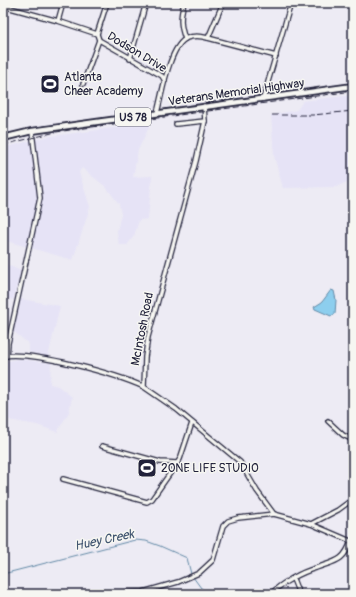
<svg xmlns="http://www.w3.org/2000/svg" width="356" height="597" viewBox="0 0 356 597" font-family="Pangolin,sans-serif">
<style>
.built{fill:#e6e3f6}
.water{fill:#8dceee;stroke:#6289a6}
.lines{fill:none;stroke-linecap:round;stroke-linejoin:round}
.stream{stroke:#6289a6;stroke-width:1}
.minor-casing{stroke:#22223b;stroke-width:6}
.major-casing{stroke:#22223b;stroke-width:8}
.minor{stroke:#f6f6f2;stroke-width:3.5}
.major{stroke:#f6f6f2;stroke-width:4.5}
.rail{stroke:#22223b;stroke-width:1;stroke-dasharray:6 3;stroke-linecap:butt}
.labels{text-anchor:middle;stroke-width:3;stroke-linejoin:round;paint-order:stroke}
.shield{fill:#f6f6f2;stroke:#626272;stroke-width:1}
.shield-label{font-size:11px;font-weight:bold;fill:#22223b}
.street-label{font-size:12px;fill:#22223b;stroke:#f6f6f2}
.poi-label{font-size:12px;fill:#22223b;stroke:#f6f6f2;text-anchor:start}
.water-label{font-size:13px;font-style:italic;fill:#425671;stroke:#f6f6f2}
</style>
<rect width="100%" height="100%" fill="#edebf4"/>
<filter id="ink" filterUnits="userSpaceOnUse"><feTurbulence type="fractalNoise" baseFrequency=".025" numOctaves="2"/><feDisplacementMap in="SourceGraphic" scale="8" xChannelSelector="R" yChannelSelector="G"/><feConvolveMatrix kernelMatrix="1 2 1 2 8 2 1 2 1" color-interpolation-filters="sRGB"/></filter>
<g filter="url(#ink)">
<!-- built -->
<g class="built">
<path d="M 353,95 L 353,179 L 336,187 L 283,188 L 274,156 L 271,115 L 297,110 L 303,101 Z"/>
<path d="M 151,123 L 138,150 L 133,177 L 152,176 L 148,219 L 139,220 L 134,236 L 127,245 L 119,245 L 117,231 L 121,214 L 119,204 L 106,187 L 82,168 L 79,172 L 90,207 L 73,260 L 3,240 L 3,148 L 45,137 Z"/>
<path d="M 3,263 L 21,271 L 13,300 L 3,297 Z"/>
<path d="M 21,299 L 60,306 L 48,357 L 29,352 L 29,344 L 13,331 Z"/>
<path d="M 19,359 L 51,363 L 50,384 L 58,386 L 72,397 L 69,412 L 57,432 L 37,425 L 3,419 L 3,362 Z"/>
</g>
<!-- water -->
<path class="water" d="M 331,290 L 334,291 L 336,300 L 335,314 L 331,316 L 315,309 L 314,307 L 322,302 Z"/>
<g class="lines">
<!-- stream -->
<g class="stream">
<path d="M 3,574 L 135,540 L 146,541 L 160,546 L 187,558 L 191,574"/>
<path d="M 193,577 L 201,588 L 210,594"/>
</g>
<defs>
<g id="minor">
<path d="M 184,3 C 180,17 180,25 185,39"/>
<path d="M 3,6 L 58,21 L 97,34 L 99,40 L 162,76 L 165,81"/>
<path d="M 58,21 L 63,3"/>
<path d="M 97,34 L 107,3"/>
<path d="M 208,38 L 223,3"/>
<path d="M 130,59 L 146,3"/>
<path d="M 3,66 L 3,69"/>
<path d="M 83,84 L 99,40"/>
<path d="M 263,99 L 291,3"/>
<path d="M 204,106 L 205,121 L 196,161 L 148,337 L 145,357 L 144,387 L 176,409 L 240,462 L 257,491 L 274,514"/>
<path d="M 157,113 C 162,95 169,46 187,38 C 194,35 201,36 208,38 L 276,56"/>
<path d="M 176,124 L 205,121"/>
<path d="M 3,356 C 33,351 116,374 144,387"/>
<path d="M 7,356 L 8,343 L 40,198 L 32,131"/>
<path d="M 328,421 L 343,435 L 353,440"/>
<path d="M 102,446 L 160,462 L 177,463"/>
<path d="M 63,479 L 147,502 L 152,499 L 180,459 L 192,423"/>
<path d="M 311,524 L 353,542"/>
<path d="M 293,579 L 299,594"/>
<path d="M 95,594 L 143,592 L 178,582 L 199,573 L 213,560 L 223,526 L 228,521 L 238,518 L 274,514 L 311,524 L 338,510 L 353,499"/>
<path d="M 271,594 C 281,583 302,572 316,568 C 335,561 344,562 351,541"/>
</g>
<path id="major" d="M 3,138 L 32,131 L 353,86"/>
</defs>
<!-- minor casing -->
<use href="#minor" class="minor-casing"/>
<!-- major casing -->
<use href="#major" class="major-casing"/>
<!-- minor -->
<use href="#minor" class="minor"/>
<!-- major -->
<use href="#major" class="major"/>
<!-- rail -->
<g class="rail">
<path d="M 272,115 L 313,115 L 353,111"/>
<path d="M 3,145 L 56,132 L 353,91"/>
</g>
</g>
</g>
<!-- icons -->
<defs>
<symbol id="stadium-square" viewBox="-11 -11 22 22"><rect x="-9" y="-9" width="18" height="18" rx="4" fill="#22223b" stroke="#f6f6f2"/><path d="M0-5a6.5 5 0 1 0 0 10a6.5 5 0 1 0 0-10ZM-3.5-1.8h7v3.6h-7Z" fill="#fff"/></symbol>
</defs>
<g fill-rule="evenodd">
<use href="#stadium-square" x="39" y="73" width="22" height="22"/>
<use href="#stadium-square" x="136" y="457" width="22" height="22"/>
</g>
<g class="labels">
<!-- shield labels -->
<rect class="shield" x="115" y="108" width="36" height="18" rx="3"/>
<g class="shield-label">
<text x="133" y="121">US 78</text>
</g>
<!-- street labels -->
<g class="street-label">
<text transform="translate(137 52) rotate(31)" y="4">Dodson Drive</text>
<text transform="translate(236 92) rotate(-8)" y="4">Veterans Memorial Highway</text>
<text transform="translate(142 329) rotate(-79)" y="4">McIntosh Road</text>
</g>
<!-- poi labels -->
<g class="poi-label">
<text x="64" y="81">Atlanta<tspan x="64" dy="14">Cheer Academy</tspan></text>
<text x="161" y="472">2ONE LIFE STUDIO</text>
</g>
<!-- water labels -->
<g class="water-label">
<text transform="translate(104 539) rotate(-12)" y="5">Huey Creek</text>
</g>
</g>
<!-- margin -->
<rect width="356" height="597" fill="none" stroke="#f6f6f2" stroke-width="16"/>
<rect x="8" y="8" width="340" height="581" fill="none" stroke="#22223b" stroke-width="1.5" filter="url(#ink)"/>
</svg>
